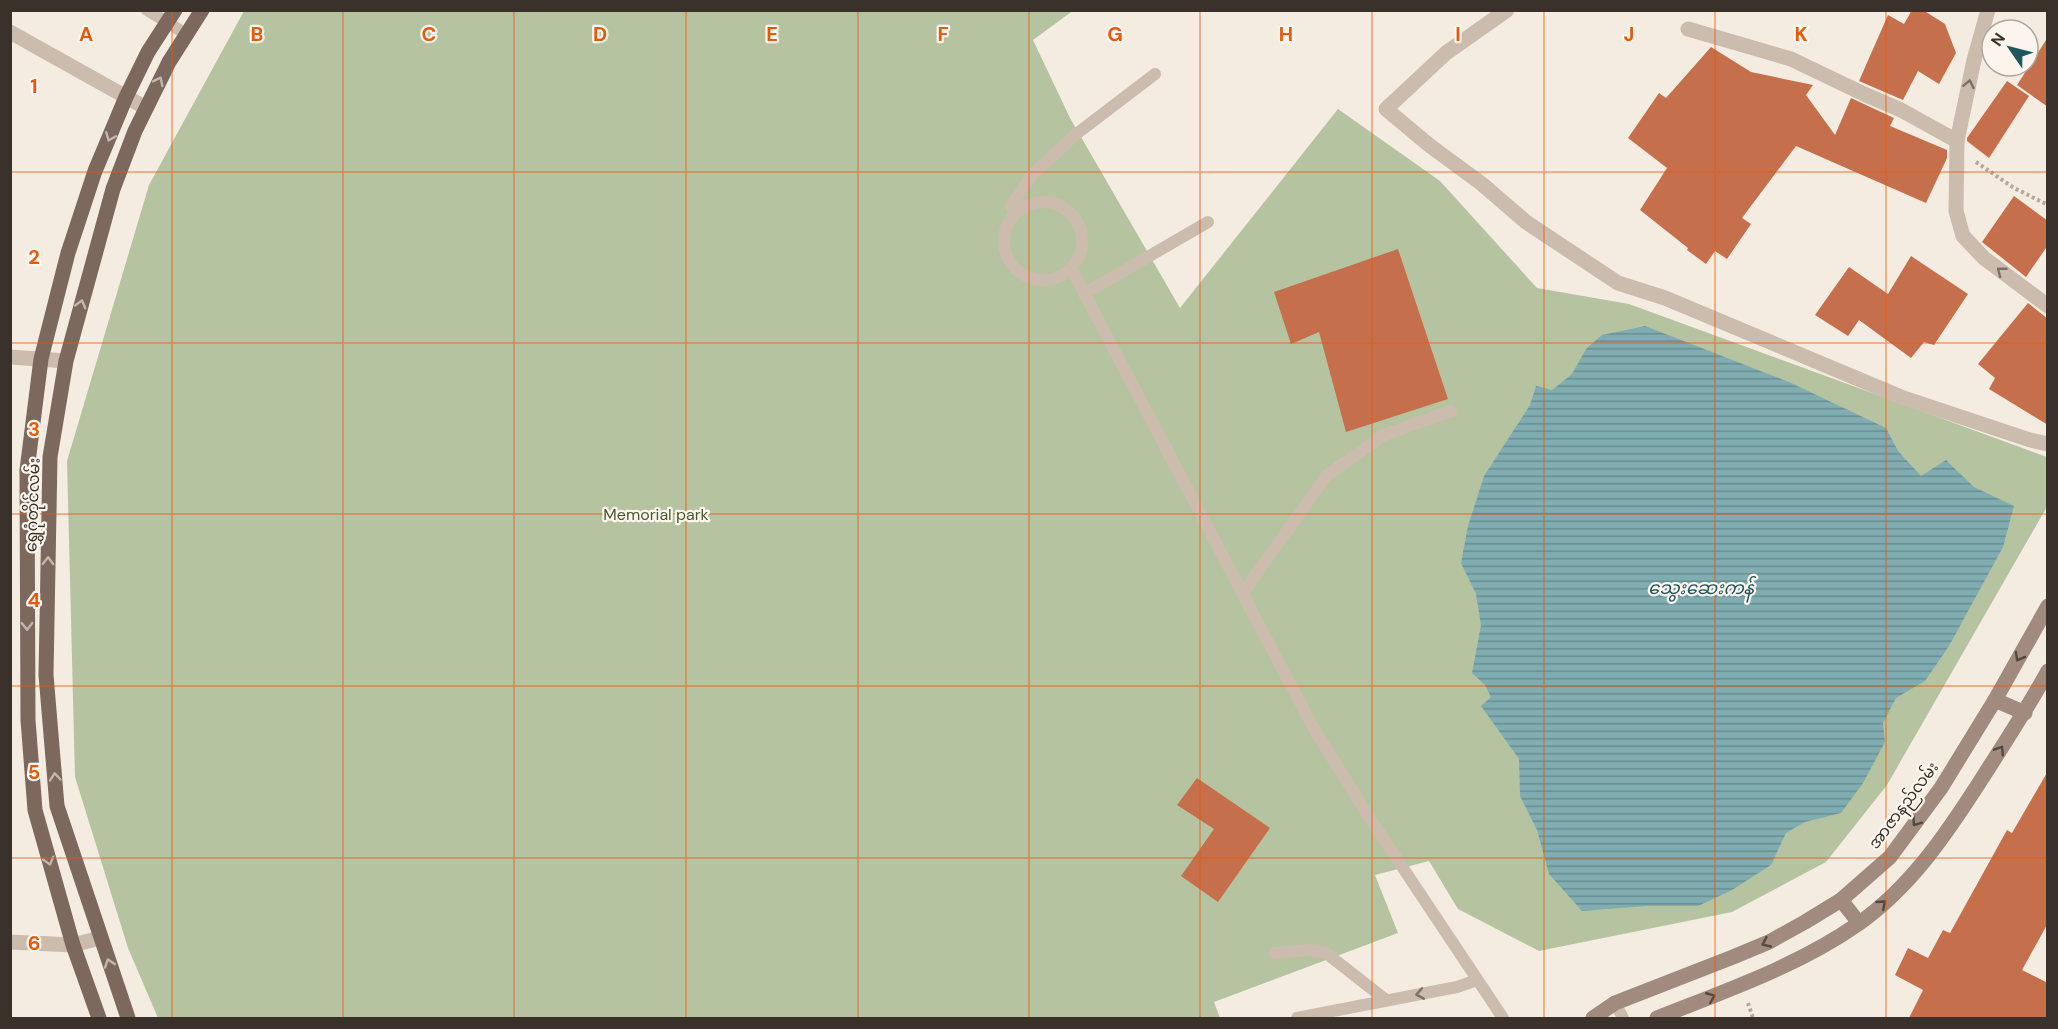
<svg xmlns="http://www.w3.org/2000/svg" width="2058" height="1029" viewBox="0 0 2058 1029" font-family="'DM Sans','Noto Sans Myanmar',sans-serif">
<style>
.green{fill:#b6c3a1}
.water{fill:url(#water-rules)}
.building{fill:#c56f4d}
.lines{fill:none;stroke-linecap:round;stroke-linejoin:round}
.path{stroke:#b8a697;stroke-width:4;stroke-dasharray:3 3;stroke-linecap:butt}
.service{stroke:#ccbcad;stroke-width:12}
.minor{stroke:#ccbcad;stroke-width:15}
.tertiary{stroke:#ccbcad;stroke-width:15}
.secondary{stroke:#a08b7e;stroke-width:15}
.primary{stroke:#7c685d;stroke-width:15}
.oneway{stroke:#c2b6ad}
.oneway2{stroke:#7c7066}
.oneway3{stroke:#544840}
.grid{fill:none;stroke:#e8590c;stroke-width:1.5;stroke-opacity:0.55}
.labels{text-anchor:middle;stroke-width:4.5;stroke-linejoin:round;paint-order:stroke}
.street-label{font-size:16px;fill:#3b312b;stroke:#fbf5ee}
.park-label{font-size:16px;fill:#48592f;stroke:#fbf5ee}
.water-label{font-size:18px;font-style:italic;fill:#20565d;stroke:#fbf5ee}
.grid-label{font-size:20px;text-anchor:middle;font-weight:bold;fill:#e8590c;stroke:#fbf5ee;stroke-width:4.5;stroke-linejoin:round;paint-order:stroke}
</style>
<defs>
<pattern id="water-rules" width="6" height="5" patternUnits="userSpaceOnUse" patternTransform="scale(1.5)"><rect width="6" height="5" fill="#80adb1"/><path d="M0 2.5h6" fill="none" stroke="#6a8d90"/></pattern>
</defs>
<rect width="100%" height="100%" fill="#f4ece1"/>
<!-- green -->
<path class="green" d="M 1074,10 L 1033,40 L 1070,118 L 1180,308 L 1338,109 L 1440,181 L 1537,288 L 1629,304 L 2047,457 L 2048,505 L 1887,785 L 1826,862 L 1732,912 L 1539,951 L 1458,909 L 1429,861 L 1375,875 L 1398,933 L 1214,1002 L 1220,1018 L 158,1018 L 128,948 L 75,777 L 67,461 L 149,185 L 244,11 Z"/>
<!-- water -->
<path class="water" d="M 1645,326 L 1789,382 L 1886,428 L 1898,451 L 1921,476 L 1946,460 L 1974,487 L 2014,506 L 2003,547 L 1949,646 L 1925,681 L 1896,698 L 1883,723 L 1885,742 L 1863,783 L 1841,813 L 1805,822 L 1786,833 L 1771,865 L 1732,890 L 1698,906 L 1647,906 L 1582,911 L 1549,874 L 1537,830 L 1520,796 L 1519,759 L 1481,706 L 1491,697 L 1485,685 L 1472,673 L 1481,625 L 1476,594 L 1461,563 L 1468,526 L 1484,476 L 1530,405 L 1536,386 L 1552,390 L 1572,374 L 1586,349 L 1602,335 Z"/>
<!-- building -->
<g class="building">
<path d="M 1912,10 L 1923,10 L 1945,24 L 1956,53 L 1939,84 L 1918,71 L 1903,100 L 1859,81 L 1888,15 L 1904,24 Z"/>
<path d="M 2048,37 L 2048,107 L 2017,85 Z"/>
<path d="M 1711,47 L 1751,72 L 1813,85 L 1806,95 L 1835,135 L 1851,98 L 1894,118 L 1890,126 L 1947,150 L 1947,158 L 1926,203 L 1796,146 L 1742,218 L 1751,224 L 1727,259 L 1715,251 L 1706,264 L 1687,250 L 1688,248 L 1640,210 L 1667,168 L 1628,138 L 1659,93 L 1666,98 Z"/>
<path d="M 2007,81 L 2029,96 L 1989,158 L 1967,141 L 1967,138 Z"/>
<path d="M 2014,196 L 2048,221 L 2048,245 L 2026,277 L 1982,242 Z"/>
<path d="M 1398,249 L 1448,399 L 1346,432 L 1319,332 L 1291,344 L 1274,292 Z"/>
<path d="M 1911,256 L 1968,294 L 1934,345 L 1924,342 L 1911,358 L 1859,320 L 1848,336 L 1815,315 L 1849,267 L 1888,294 Z"/>
<path d="M 2028,303 L 2048,319 L 2048,425 L 1989,389 L 1995,378 L 1978,364 Z"/>
<path d="M 2048,771 L 2048,923 L 2022,970 L 2048,983 L 2048,1018 L 1909,1018 L 1923,990 L 1895,975 L 1908,948 L 1928,958 L 1943,930 L 1950,933 L 2007,830 L 2012,833 Z"/>
<path d="M 1197,778 L 1270,828 L 1218,902 L 1181,876 L 1214,829 L 1177,805 Z"/>
</g>
<g class="lines">
<!-- path -->
<g class="path">
<path d="M 1976,162 L 2014,188 L 2048,205"/>
<path d="M 1748,1003 L 1753,1018"/>
</g>
<!-- service -->
<g class="service">
<path d="M 147,10 L 186,34"/>
<circle cx="1043" cy="241" r="39"/>
<path d="M 1015,214 L 1011,206 L 1031,176 L 1075,135 L 1155,74"/>
<path d="M 1071,268 L 1314,729 L 1373,823 L 1503,1018"/>
<path d="M 1084,294 L 1208,222"/>
<path d="M 1242,594 L 1327,475 L 1384,435 L 1451,411"/>
<path d="M 1275,953 L 1309,950 L 1326,953 L 1386,1000"/>
<path d="M 1615,1003 L 1623,1018"/>
<path d="M 1297,1018 L 1457,987 L 1477,980"/>
</g>
<!-- minor -->
<g class="minor">
<path d="M 1507,10 L 1446,53 L 1386,109 L 1429,145 L 1482,184 L 1526,222 L 1618,283 L 1665,298 L 1901,397 L 2030,440 L 2048,444"/>
<path d="M 1988,10 L 1974,60 L 1957,141 L 1956,211 L 1963,236 L 1984,258 L 2048,306"/>
<path d="M 1688,29 L 1791,59 L 1864,94 L 1901,110 L 1957,141"/>
<path d="M 10,32 L 146,108"/>
<path d="M 10,942 L 73,945 L 100,938"/>
</g>
<!-- tertiary -->
<path class="tertiary" d="M 10,357 L 66,361"/>
<!-- secondary -->
<g class="secondary">
<path d="M 1995,700 L 2025,713"/>
<path d="M 1841,900 L 1859,923"/>
<path d="M 1593,1018 L 1615,1003 L 1733,957 L 1769,942 L 1805,922 L 1841,900 L 1890,857 L 1941,788 L 1995,700 L 2048,606"/>
<path d="M 1657,1018 C 1725,991 1798,966 1858,924 C 1911,887 1947,833 1981,780 C 2004,744 2027,709 2048,671"/>
</g>
<!-- primary -->
<g class="primary">
<path d="M 99,1018 L 73,945 L 35,810 L 28,720 L 27,470 L 41,359 L 68,253 L 95,171 L 126,97 L 148,52 L 175,10"/>
<path d="M 128,1018 L 57,806 L 46,675 L 50,457 L 66,361 L 113,189 L 135,131 L 169,62 L 202,10"/>
</g>
</g>
<!-- one-way arrows -->
<defs><path id="oneway-chevron" d="M-2-3.5L2.5 0L-2 3.5" fill="none" stroke-width="1.6" stroke-linecap="round" stroke-linejoin="round" transform="scale(1.5)"/></defs>
<g class="oneway">
<use href="#oneway-chevron" transform="translate(159 81) rotate(-64)"/>
<use href="#oneway-chevron" transform="translate(110 137) rotate(112)"/>
<use href="#oneway-chevron" transform="translate(81 304) rotate(-75)"/>
<use href="#oneway-chevron" transform="translate(48 561) rotate(-89)"/>
<use href="#oneway-chevron" transform="translate(27 626) rotate(89)"/>
<use href="#oneway-chevron" transform="translate(55 777) rotate(-95)"/>
<use href="#oneway-chevron" transform="translate(49 861) rotate(74)"/>
<use href="#oneway-chevron" transform="translate(109 963) rotate(-109)"/>
</g>
<g class="oneway2">
<use href="#oneway-chevron" transform="translate(1969 84) rotate(-78)"/>
<use href="#oneway-chevron" transform="translate(2001 271) rotate(-142)"/>
<use href="#oneway-chevron" transform="translate(1420 994) rotate(170)"/>
</g>
<g class="oneway3">
<use href="#oneway-chevron" transform="translate(2019 657) rotate(119)"/>
<use href="#oneway-chevron" transform="translate(2000 750) rotate(-57)"/>
<use href="#oneway-chevron" transform="translate(1916 822) rotate(126)"/>
<use href="#oneway-chevron" transform="translate(1882 904) rotate(-41)"/>
<use href="#oneway-chevron" transform="translate(1766 943) rotate(155)"/>
<use href="#oneway-chevron" transform="translate(1711 997) rotate(-22)"/>
</g>
<!-- grid -->
<path class="grid" d="M 172,10 L 172,1018M 343,10 L 343,1018M 514,10 L 514,1018M 686,10 L 686,1018M 858,10 L 858,1018M 1029,10 L 1029,1018M 1200,10 L 1200,1018M 1372,10 L 1372,1018M 1544,10 L 1544,1018M 1715,10 L 1715,1018M 1886,10 L 1886,1018M 10,172 L 2048,172M 10,343 L 2048,343M 10,514 L 2048,514M 10,686 L 2048,686M 10,858 L 2048,858"/>
<g class="labels">
<!-- street labels -->
<g class="street-label">
<text transform="translate(32 505) rotate(-88)" y="6">ရွှေဂုံတိုင်လမ်း</text>
<text transform="translate(1903 805) rotate(-53)" y="6">အာဇာနည်လမ်း</text>
</g>
<!-- park labels -->
<g class="park-label">
<text x="656" y="520">Memorial park</text>
</g>
<!-- water labels -->
<g class="water-label">
<text x="1701" y="594">သွေးဆေးကန်</text>
</g>
</g>
<g class="grid-label">
<text x="86" y="41">A</text>
<text x="257" y="41">B</text>
<text x="429" y="41">C</text>
<text x="600" y="41">D</text>
<text x="772" y="41">E</text>
<text x="943" y="41">F</text>
<text x="1115" y="41">G</text>
<text x="1286" y="41">H</text>
<text x="1458" y="41">I</text>
<text x="1629" y="41">J</text>
<text x="1801" y="41">K</text>
<text x="34" y="93">1</text>
<text x="34" y="264">2</text>
<text x="34" y="436">3</text>
<text x="34" y="607">4</text>
<text x="34" y="779">5</text>
<text x="34" y="950">6</text>
</g>
<!-- border -->
<rect width="2058" height="1029" fill="none" stroke="#3b312b" stroke-width="24"/>
<!-- north arrow -->
<g transform="translate(2010 48) rotate(305)"><circle r="28" fill="#fbf5ee" stroke="#aea7a0" stroke-width="1.5"/>
<path d="M0-4.5L10 22L0 15L-10 22Z" fill="#20565d"/>
<text y="-9" font-size="16" font-weight="bold" text-anchor="middle" fill="#3b312b">N</text>
</g>
</svg>
